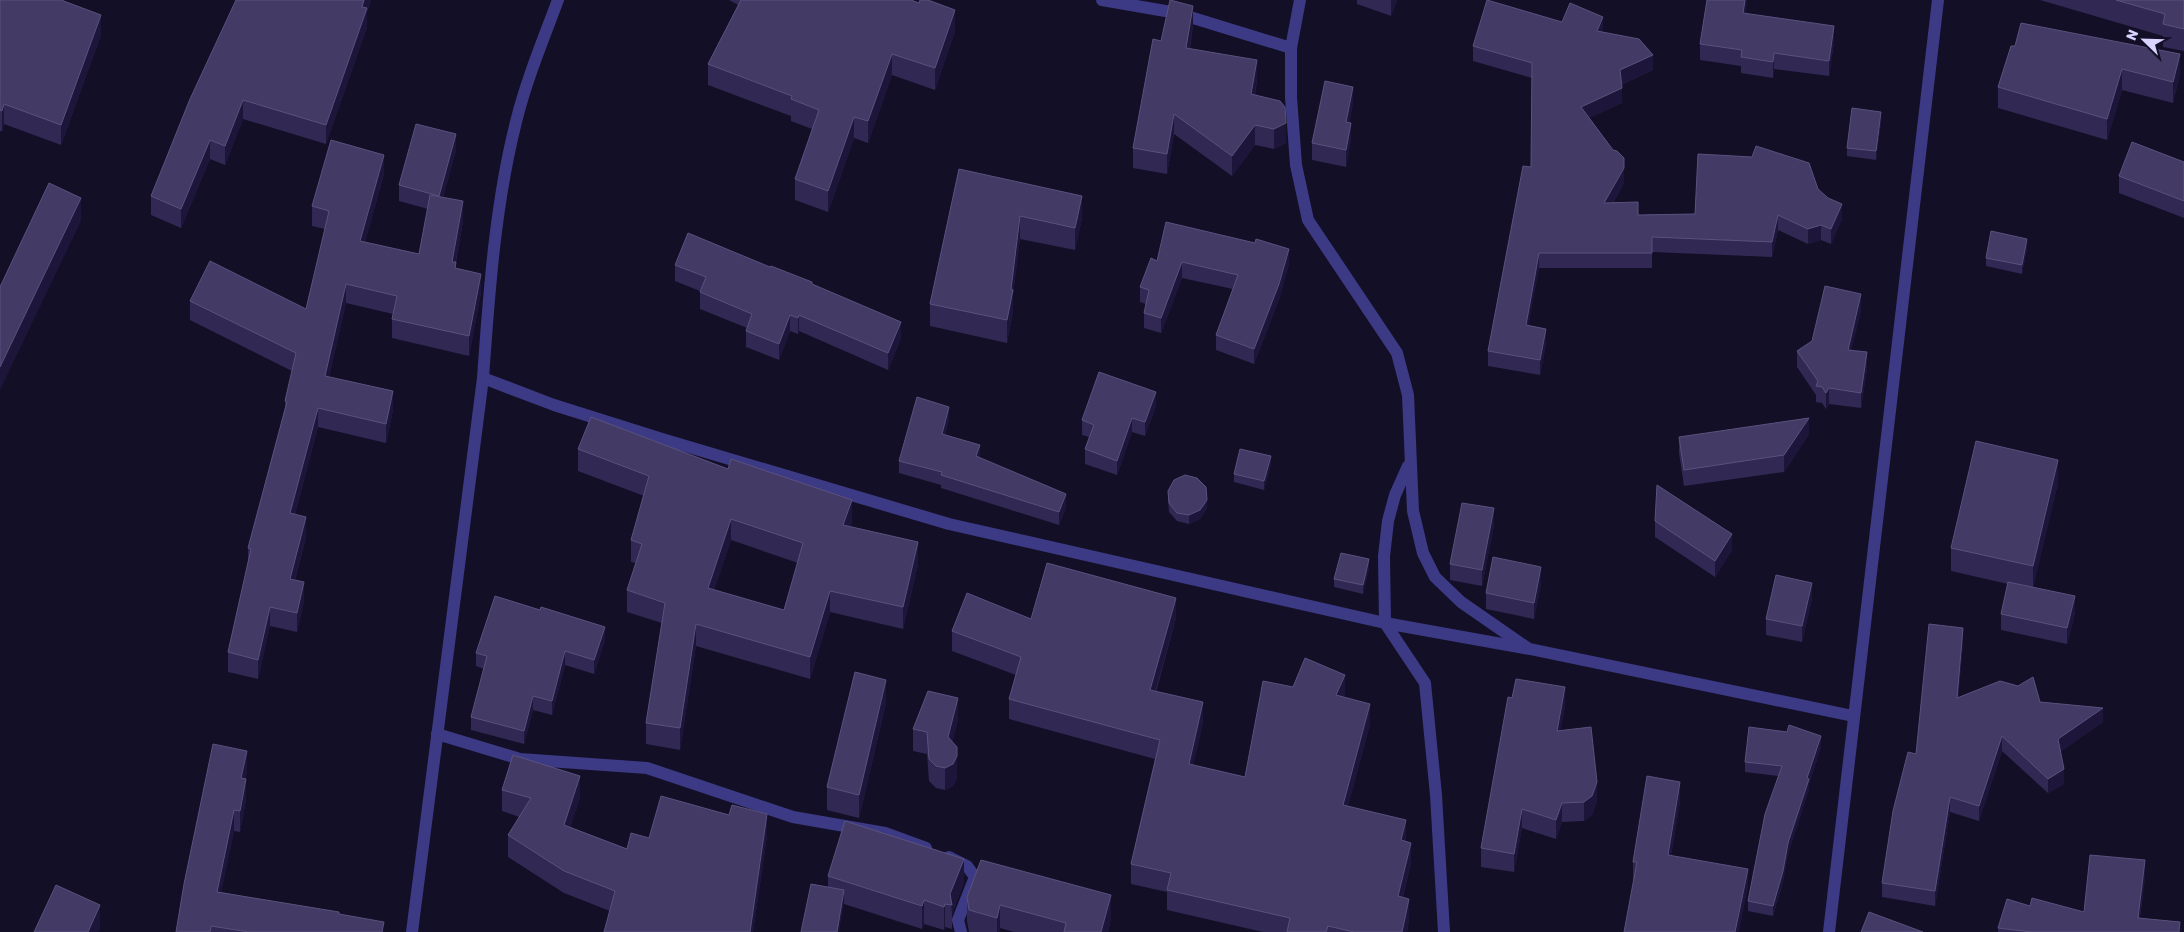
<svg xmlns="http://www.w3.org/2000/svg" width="2184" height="932" viewBox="0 0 2184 932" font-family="Rubik,sans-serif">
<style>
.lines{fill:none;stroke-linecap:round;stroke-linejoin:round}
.street{stroke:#3d3a85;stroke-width:12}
.wall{fill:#312854;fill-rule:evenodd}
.shaded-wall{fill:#1d163a}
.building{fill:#433a66;stroke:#5a527e;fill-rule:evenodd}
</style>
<rect width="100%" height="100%" fill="#130f26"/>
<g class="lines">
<!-- street -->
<g class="street">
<path d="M 1102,0 L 1177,13 L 1291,48"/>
<path d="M 1300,0 L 1291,48 L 1291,97 L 1296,165 L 1308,220 L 1397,353 L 1408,395 L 1413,511 L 1423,553 L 1435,577 L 1461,602 L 1526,647"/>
<path d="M 483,378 L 554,405 L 662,439 L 949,524 L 1385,623 L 1530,649 L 1853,716"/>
<path d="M 1408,466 L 1395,495 L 1388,521 L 1384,556 L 1385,623 L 1425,683 L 1436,795 L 1444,932"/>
<path d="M 437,734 L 520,759 L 647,768 L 793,817 L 885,833 L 926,848"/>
<path d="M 949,857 L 967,866 L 975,877 L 958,920 L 961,932"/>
<path d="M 412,932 L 483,378 C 489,293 495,205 516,122 C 526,81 543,40 558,0"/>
<path d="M 1829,932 L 1938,0"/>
</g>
</g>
<!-- wall -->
<g class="wall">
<path d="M 0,0 L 101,35 L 61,145 L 4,124 L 2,131 L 0,131 Z"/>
<path d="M 236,0 L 371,0 L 367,12 L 367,27 L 326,144 L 243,119 L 225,165 L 210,159 L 181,228 L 151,215 L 151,196 Z"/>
<path d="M 729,0 L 911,0 L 955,31 L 935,90 L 892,75 L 868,143 L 854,138 L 828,212 L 795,200 L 795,179 L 812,129 L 791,121 L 791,116 L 708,85 L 708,64 L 738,5 Z"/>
<path d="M 1357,0 L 1397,0 L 1391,16 L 1357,4 Z"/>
<path d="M 1707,0 L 1747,0 L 1745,14 L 1834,42 L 1829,76 L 1774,69 L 1773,78 L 1741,73 L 1741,66 L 1700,60 L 1700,44 Z"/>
<path d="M 2040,0 L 2184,0 L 2184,51 L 2163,47 L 2163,36 Z"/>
<path d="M 1562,22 L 1603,32 L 1653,70 L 1621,85 L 1622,103 L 1589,118 L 1624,183 L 1613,203 L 1638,215 L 1695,214 L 1818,189 L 1842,219 L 1831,244 L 1821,240 L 1808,244 L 1778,230 L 1772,257 L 1652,252 L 1652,268 L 1539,268 L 1528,326 L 1546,344 L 1540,375 L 1488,366 L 1488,351 L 1531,167 L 1532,78 L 1473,61 L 1473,46 Z"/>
<path d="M 1193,26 L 1190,48 L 1257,80 L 1255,95 L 1286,143 L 1274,149 L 1255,145 L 1232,176 L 1174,134 L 1167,174 L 1133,168 L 1133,148 L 1161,41 Z"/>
<path d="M 2011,46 L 2180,74 L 2173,103 L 2122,90 L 2107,140 L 1998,108 L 1998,87 Z"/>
<path d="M 1353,103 L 1349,123 L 1351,139 L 1346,167 L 1312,160 L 1312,143 Z"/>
<path d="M 1881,121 L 1876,160 L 1847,156 L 1847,148 Z"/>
<path d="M 456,150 L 443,197 L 463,221 L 456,262 L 456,268 L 481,293 L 469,356 L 392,338 L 392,319 L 393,314 L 346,303 L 329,377 L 393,410 L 386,443 L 318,427 L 295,514 L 306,537 L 295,580 L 304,601 L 297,632 L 270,626 L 258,679 L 228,672 L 228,652 L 248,565 L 248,548 L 285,407 L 285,401 L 292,371 L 190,320 L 190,301 L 306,309 L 325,229 L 312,226 L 312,206 L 384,174 L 365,242 L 419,254 L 428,209 L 399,201 L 399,185 Z"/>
<path d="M 2184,162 L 2184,218 L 2119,193 L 2119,176 Z"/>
<path d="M 959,169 L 1082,218 L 1075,250 L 1020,239 L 1013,294 L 1013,312 L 1007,343 L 930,326 L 930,304 Z"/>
<path d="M 2027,248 L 2022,274 L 1986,266 L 1986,258 Z"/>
<path d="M 1157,261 L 1289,264 L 1279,299 L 1254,364 L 1216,350 L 1216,335 L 1233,289 L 1182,278 L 1161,333 L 1144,328 L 1144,313 L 1146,304 L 1140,302 L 1140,287 Z"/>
<path d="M 675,265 L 770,267 L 812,284 L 901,338 L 888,370 L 799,331 L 798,334 L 790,331 L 779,360 L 746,347 L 746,331 L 747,328 L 700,309 L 700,291 L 675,281 Z"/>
<path d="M 1861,310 L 1851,350 L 1867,368 L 1861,408 L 1829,404 L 1826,409 L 1822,403 L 1816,402 L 1816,395 L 1797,367 L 1797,351 Z"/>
<path d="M 1156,406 L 1145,436 L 1132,432 L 1117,475 L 1085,464 L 1085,449 L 1089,437 L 1082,435 L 1082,420 Z"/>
<path d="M 949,419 L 945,435 L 980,458 L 1066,507 L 1059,525 L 941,488 L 941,485 L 899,473 L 899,461 Z"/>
<path d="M 1809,434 L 1784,472 L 1684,486 L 1679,453 L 1679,437 Z"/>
<path d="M 578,449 L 852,521 L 850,527 L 918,564 L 903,629 L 830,612 L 810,679 L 696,646 L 680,750 L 646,744 L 646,723 L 662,623 L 627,612 L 627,590 L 636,563 L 631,562 L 631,540 L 644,496 L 578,471 ZM 731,540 L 798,563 L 784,610 L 714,590 Z"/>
<path d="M 1271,464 L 1264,490 L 1234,482 L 1234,474 Z"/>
<path d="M 2058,483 L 2033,587 L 2075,613 L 2067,644 L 2001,630 L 2001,614 L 2008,584 L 1951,571 L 1951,548 Z"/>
<path d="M 1168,491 L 1207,508 L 1200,519 L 1189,524 L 1177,521 L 1169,512 L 1168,499 Z"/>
<path d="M 1655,521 L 1732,550 L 1715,577 L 1655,537 Z"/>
<path d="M 1494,525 L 1482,586 L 1450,580 L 1450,564 Z"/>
<path d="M 1369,568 L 1363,594 L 1334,587 L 1334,579 Z"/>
<path d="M 1541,583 L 1534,619 L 1486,609 L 1486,593 Z"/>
<path d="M 1812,599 L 1802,642 L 1766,635 L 1766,619 Z"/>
<path d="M 1176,618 L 1156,692 L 1203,722 L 1193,765 L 1245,777 L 1345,695 L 1344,697 L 1370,724 L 1348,806 L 1406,840 L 1406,842 L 1411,863 L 1403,897 L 1409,919 L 1407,932 L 1263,932 L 1167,910 L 1167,892 L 1131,884 L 1131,864 L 1155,759 L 1009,719 L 1009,699 L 1016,675 L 952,651 L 952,631 L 1031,619 Z"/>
<path d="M 605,640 L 594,674 L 565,665 L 552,715 L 533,710 L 524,744 L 471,730 L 471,717 L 484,669 L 476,666 L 476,653 Z"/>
<path d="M 1963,642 L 1958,698 L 2040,702 L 2103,722 L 2060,752 L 2064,784 L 2048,793 L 2002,751 L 1979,821 L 1950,812 L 1935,906 L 1882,897 L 1882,883 L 1916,754 Z"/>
<path d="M 886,703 L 859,818 L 827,810 L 827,787 Z"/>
<path d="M 1565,706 L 1560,731 L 1597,801 L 1592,815 L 1584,821 L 1562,822 L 1556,839 L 1522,828 L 1514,872 L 1481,867 L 1481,848 Z"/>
<path d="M 958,720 L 952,742 L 957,778 L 953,786 L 945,790 L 936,788 L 929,781 L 927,754 L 913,751 L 913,729 Z"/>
<path d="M 1821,747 L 1809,784 L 1809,789 L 1788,854 L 1783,882 L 1773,916 L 1748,911 L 1748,901 L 1778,776 L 1745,772 L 1745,762 Z"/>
<path d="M 247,772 L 245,779 L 246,800 L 240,832 L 234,831 L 221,892 L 339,914 L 384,932 L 176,932 Z"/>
<path d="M 502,790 L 580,798 L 570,827 L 627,849 L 649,838 L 767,836 L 753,932 L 604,932 L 610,911 L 564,893 L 508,857 L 508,835 L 519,817 L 502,811 Z"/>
<path d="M 1680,801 L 1671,856 L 1748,888 L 1633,880 L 1633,862 Z"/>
<path d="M 828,876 L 964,882 L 952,914 L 952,929 L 945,927 L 944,930 L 924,924 L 922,929 L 844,904 L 828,887 Z"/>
<path d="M 2145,877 L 2140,918 L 2180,932 L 1998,932 L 1998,928 L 2030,906 L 2084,912 Z"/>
<path d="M 967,897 L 1111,918 L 1108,932 L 1014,932 L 1000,928 L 999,932 L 969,932 L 967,921 Z"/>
</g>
<!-- shaded-wall -->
<g class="shaded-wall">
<path d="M 364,0 L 371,0 L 367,12 L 367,27 L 326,144 L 326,125 Z"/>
<path d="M 1391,0 L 1397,0 L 1391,16 Z"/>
<path d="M 1745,0 L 1747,0 L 1743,29 L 1743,13 Z"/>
<path d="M 1193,6 L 1193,26 L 1186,68 L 1186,48 Z"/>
<path d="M 955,10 L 955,31 L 935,90 L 935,68 Z"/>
<path d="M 101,15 L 101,35 L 61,145 L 61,125 Z"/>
<path d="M 1603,17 L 1603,32 L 1597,31 Z"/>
<path d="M 1834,26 L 1834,42 L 1829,76 L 1829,61 Z"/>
<path d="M 1774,53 L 1774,69 L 1773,78 L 1773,62 Z"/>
<path d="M 892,54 L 892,75 L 868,143 L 868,121 Z"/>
<path d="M 2180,54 L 2180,74 L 2173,103 L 2173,82 Z"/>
<path d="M 1653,55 L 1653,70 L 1620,85 L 1620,70 Z"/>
<path d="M 1257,60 L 1257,80 L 1251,114 L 1251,94 Z"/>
<path d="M 2122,69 L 2122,90 L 2107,140 L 2107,119 Z"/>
<path d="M 1353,87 L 1353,103 L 1346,138 L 1346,122 Z"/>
<path d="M 1622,88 L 1622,103 L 1581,122 L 1581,107 Z"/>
<path d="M 243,100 L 243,119 L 225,165 L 225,146 Z"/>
<path d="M 4,104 L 4,124 L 2,131 L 2,111 Z"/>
<path d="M 1881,112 L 1881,121 L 1876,160 L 1876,151 Z"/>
<path d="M 1174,114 L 1174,134 L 1167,174 L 1167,154 Z"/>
<path d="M 854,117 L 854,138 L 828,212 L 828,191 Z"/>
<path d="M 1286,123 L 1286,143 L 1274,149 L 1274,129 Z"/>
<path d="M 1351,123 L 1351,139 L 1346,167 L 1346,150 Z"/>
<path d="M 1255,125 L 1255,145 L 1232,176 L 1232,156 Z"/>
<path d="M 456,134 L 456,150 L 439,212 L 439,196 Z"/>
<path d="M 210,140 L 210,159 L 181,228 L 181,209 Z"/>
<path d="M 384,155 L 384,174 L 360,260 L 360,241 Z"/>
<path d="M 1624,168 L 1624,183 L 1604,218 L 1604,203 Z"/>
<path d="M 1082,196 L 1082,218 L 1075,250 L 1075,228 Z"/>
<path d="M 81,198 L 81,221 L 0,390 L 0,367 Z"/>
<path d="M 463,201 L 463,221 L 452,281 L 452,262 Z"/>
<path d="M 1842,204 L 1842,219 L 1831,244 L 1831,229 Z"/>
<path d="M 1778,215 L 1778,230 L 1772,257 L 1772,242 Z"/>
<path d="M 1020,216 L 1020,239 L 1013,294 L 1013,312 L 1007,343 L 1007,320 L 1011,289 Z"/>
<path d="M 1821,225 L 1821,240 L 1808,244 L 1808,229 Z"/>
<path d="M 2027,239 L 2027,248 L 2022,274 L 2022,265 Z"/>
<path d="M 1289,249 L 1289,264 L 1279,299 L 1254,364 L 1254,349 Z"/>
<path d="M 1539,253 L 1539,268 L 1526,340 L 1526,325 Z"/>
<path d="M 1182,262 L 1182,278 L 1161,333 L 1161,318 Z"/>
<path d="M 481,274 L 481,293 L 469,356 L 469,336 Z"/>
<path d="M 346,284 L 346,303 L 325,395 L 325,376 Z"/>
<path d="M 1861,294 L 1861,310 L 1848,365 L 1848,350 Z"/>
<path d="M 790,315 L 790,331 L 779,360 L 779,344 Z"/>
<path d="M 799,315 L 799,331 L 798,334 L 798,318 Z"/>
<path d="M 901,322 L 901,338 L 888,370 L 888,353 Z"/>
<path d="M 1546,329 L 1546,344 L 1540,375 L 1540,360 Z"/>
<path d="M 1867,352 L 1867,368 L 1861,408 L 1861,393 Z"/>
<path d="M 1829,388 L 1829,404 L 1826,409 L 1826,393 Z"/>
<path d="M 393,391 L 393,410 L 386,443 L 386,424 Z"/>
<path d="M 1156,392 L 1156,406 L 1145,436 L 1145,422 Z"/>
<path d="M 949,407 L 949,419 L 942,446 L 942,434 Z"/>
<path d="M 318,408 L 318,427 L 290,532 L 290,513 Z"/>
<path d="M 1132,418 L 1132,432 L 1117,475 L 1117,461 Z"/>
<path d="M 1809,418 L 1809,434 L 1784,472 L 1784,455 Z"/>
<path d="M 980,445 L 980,458 L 976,456 Z"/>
<path d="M 1271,456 L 1271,464 L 1264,490 L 1264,481 Z"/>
<path d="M 2058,460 L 2058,483 L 2033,589 L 2033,566 Z"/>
<path d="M 1066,494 L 1066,507 L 1059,525 L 1059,512 Z"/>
<path d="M 852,500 L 852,521 L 843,547 L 843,525 Z"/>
<path d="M 1207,500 L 1207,508 L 1200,519 L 1189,524 L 1189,515 Z"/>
<path d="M 1494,508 L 1494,525 L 1482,586 L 1482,570 Z"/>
<path d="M 306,517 L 306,537 L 290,598 L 290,579 Z"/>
<path d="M 731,519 L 731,540 L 708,609 L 708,588 Z"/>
<path d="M 1732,534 L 1732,550 L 1715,577 L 1715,561 Z"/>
<path d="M 918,542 L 918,564 L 903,629 L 903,607 Z"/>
<path d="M 1369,559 L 1369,568 L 1363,594 L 1363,585 Z"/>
<path d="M 1541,567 L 1541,583 L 1534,619 L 1534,603 Z"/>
<path d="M 304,582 L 304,601 L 297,632 L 297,613 Z"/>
<path d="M 1812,583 L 1812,599 L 1802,642 L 1802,626 Z"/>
<path d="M 830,591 L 830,612 L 810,679 L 810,657 Z"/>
<path d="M 2075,596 L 2075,613 L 2067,644 L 2067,628 Z"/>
<path d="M 1176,598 L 1176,618 L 1150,710 L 1150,690 Z"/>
<path d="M 270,607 L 270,626 L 258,679 L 258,660 Z"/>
<path d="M 696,624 L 696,646 L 680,750 L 680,728 Z"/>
<path d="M 605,627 L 605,640 L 594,674 L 594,660 Z"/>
<path d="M 1963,628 L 1963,642 L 1957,713 L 1957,698 Z"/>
<path d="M 565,651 L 565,665 L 552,715 L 552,701 Z"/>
<path d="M 1345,675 L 1345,695 L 1336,715 L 1336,695 Z"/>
<path d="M 886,680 L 886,703 L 859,818 L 859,795 Z"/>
<path d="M 1565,687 L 1565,706 L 1557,750 L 1557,731 Z"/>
<path d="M 533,696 L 533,710 L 524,744 L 524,731 Z"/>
<path d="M 958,698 L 958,720 L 948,759 L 948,737 Z"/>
<path d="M 1203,702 L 1203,722 L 1189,784 L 1189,764 Z"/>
<path d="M 1370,704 L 1370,724 L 1343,825 L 1343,805 Z"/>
<path d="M 2103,708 L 2103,722 L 2058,754 L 2058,739 Z"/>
<path d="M 1821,736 L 1821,747 L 1809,784 L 1809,789 L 1788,854 L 1783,882 L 1773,916 L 1773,906 L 1788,843 L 1807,778 Z"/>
<path d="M 2002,736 L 2002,751 L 1979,821 L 1979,806 Z"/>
<path d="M 247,751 L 247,772 L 241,799 L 241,778 Z"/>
<path d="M 957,756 L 957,778 L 953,786 L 945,790 L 945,768 Z"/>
<path d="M 2064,769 L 2064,784 L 2048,793 L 2048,779 Z"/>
<path d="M 580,776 L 580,798 L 564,847 L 564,825 Z"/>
<path d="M 246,779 L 246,800 L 240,832 L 240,811 Z"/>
<path d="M 1597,782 L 1597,801 L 1592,815 L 1584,821 L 1584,802 Z"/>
<path d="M 1680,782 L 1680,801 L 1668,874 L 1668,855 Z"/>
<path d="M 1950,797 L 1950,812 L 1935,906 L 1935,891 Z"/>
<path d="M 1562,803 L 1562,822 L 1556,839 L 1556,820 Z"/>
<path d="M 1522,809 L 1522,828 L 1514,872 L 1514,854 Z"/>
<path d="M 234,810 L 234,831 L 217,912 L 217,892 Z"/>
<path d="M 767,814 L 767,836 L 753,932 L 750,932 Z"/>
<path d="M 1406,820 L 1406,840 L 1401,860 L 1401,840 Z"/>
<path d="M 1411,843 L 1411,863 L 1398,916 L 1398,896 Z"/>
<path d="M 964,859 L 964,882 L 952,914 L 950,894 Z"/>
<path d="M 2145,860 L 2145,877 L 2138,932 L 2138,918 Z"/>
<path d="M 1748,869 L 1748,888 L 1739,932 L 1735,932 Z"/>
<path d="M 844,890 L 844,905 L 839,932 L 837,932 Z"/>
<path d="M 1111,895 L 1111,918 L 1108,932 L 1101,932 Z"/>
<path d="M 1409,899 L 1409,919 L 1407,932 L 1402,932 Z"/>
<path d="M 924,900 L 924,924 L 922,929 L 922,906 Z"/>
<path d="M 945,904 L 945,927 L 944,930 L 944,907 Z"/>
<path d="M 100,905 L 100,928 L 98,932 L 88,932 Z"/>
<path d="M 1000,905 L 1000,928 L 999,932 L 997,932 L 997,918 Z"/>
</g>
<!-- building -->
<g class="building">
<path d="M 0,0 L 61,0 L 101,15 L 61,125 L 4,104 L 2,111 L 0,110 Z"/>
<path d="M 236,0 L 364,0 L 362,7 L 367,8 L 326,125 L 243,100 L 225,146 L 210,140 L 181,209 L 151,196 L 190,99 Z"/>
<path d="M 741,0 L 911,0 L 919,3 L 920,0 L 928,0 L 955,10 L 935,68 L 892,54 L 868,121 L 854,117 L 828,191 L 795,179 L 819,110 L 791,99 L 792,96 L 708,64 Z"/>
<path d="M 1170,0 L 1193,6 L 1186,48 L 1257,60 L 1251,94 L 1280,101 L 1285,107 L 1286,123 L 1274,129 L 1255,125 L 1232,156 L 1174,114 L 1167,154 L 1133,148 L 1153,39 L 1161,41 Z"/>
<path d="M 1487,0 L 1562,22 L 1570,3 L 1603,17 L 1597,31 L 1639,39 L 1653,55 L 1620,70 L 1622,88 L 1581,107 L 1613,150 L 1617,151 L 1624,158 L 1624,168 L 1604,203 L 1638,202 L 1638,215 L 1695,214 L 1698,154 L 1752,157 L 1756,146 L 1809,163 L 1818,189 L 1828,198 L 1842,204 L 1831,229 L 1821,225 L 1808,229 L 1778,215 L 1772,242 L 1652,237 L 1652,253 L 1539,253 L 1526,325 L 1546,329 L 1540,360 L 1488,351 L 1523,166 L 1531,167 L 1532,63 L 1473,46 Z"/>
<path d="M 1707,0 L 1745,0 L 1743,13 L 1834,26 L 1829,61 L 1774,53 L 1773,62 L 1741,57 L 1742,50 L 1700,44 Z"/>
<path d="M 2116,0 L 2184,0 L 2184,29 L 2163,24 L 2165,14 Z"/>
<path d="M 2021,23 L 2180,54 L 2173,82 L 2122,69 L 2107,119 L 1998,87 L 2011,46 L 2015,46 Z"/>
<path d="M 1325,81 L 1353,87 L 1346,122 L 1351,123 L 1346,150 L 1312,143 Z"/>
<path d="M 1852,108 L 1881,112 L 1876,151 L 1847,148 Z"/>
<path d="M 416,124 L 456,134 L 439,196 L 399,185 Z"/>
<path d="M 331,140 L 384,155 L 360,241 L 419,254 L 430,195 L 463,201 L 452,262 L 456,262 L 455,268 L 481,274 L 469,336 L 392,319 L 397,296 L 346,284 L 325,376 L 393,391 L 386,424 L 318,408 L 290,513 L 306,517 L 290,579 L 304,582 L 297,613 L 270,607 L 258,660 L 228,652 L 251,549 L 248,548 L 287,402 L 285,401 L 296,353 L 190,301 L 210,261 L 306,309 L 329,211 L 312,206 Z"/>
<path d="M 2132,142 L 2184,162 L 2184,201 L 2119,176 Z"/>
<path d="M 959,169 L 1082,196 L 1075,228 L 1020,216 L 1011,289 L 1013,290 L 1007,320 L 930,304 Z"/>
<path d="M 49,183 L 81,198 L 0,367 L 0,287 Z"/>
<path d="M 1166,222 L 1255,243 L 1256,239 L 1289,249 L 1279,284 L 1254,349 L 1216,335 L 1238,275 L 1182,262 L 1161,318 L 1144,313 L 1149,290 L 1140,287 L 1151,258 L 1157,261 Z"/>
<path d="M 1991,231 L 2027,239 L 2022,265 L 1986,258 Z"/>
<path d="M 688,233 L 770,267 L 771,266 L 812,282 L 812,284 L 901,322 L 888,353 L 799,315 L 798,318 L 790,315 L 779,344 L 746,331 L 752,314 L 700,292 L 706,277 L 675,265 Z"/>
<path d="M 1825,286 L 1861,294 L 1848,350 L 1867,352 L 1861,393 L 1829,388 L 1826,393 L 1822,387 L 1816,386 L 1818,381 L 1797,351 L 1812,341 Z"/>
<path d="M 1099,372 L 1156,392 L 1145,422 L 1132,418 L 1117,461 L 1085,449 L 1094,425 L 1082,420 Z"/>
<path d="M 917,397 L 949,407 L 942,434 L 980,445 L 976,456 L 1066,494 L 1059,512 L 941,475 L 942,472 L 899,461 Z"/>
<path d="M 591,417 L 728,469 L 731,459 L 852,500 L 843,525 L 918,542 L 903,607 L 830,591 L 810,657 L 696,624 L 680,728 L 646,723 L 665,603 L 627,590 L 642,544 L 631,540 L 649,476 L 578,449 ZM 731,519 L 803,543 L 784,610 L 708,588 Z"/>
<path d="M 1809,418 L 1784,455 L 1684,470 L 1679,437 Z"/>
<path d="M 1976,441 L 2058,460 L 2033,566 L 1951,548 Z"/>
<path d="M 1240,449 L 1271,456 L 1264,481 L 1234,474 Z"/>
<path d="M 1185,475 L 1197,478 L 1206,487 L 1207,500 L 1200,510 L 1189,515 L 1177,513 L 1169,503 L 1168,491 L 1174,480 Z"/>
<path d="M 1657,485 L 1732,534 L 1715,561 L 1655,521 Z"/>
<path d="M 1462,503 L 1494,508 L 1482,570 L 1450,564 Z"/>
<path d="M 1341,553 L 1369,559 L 1363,585 L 1334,579 Z"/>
<path d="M 1493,557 L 1541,567 L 1534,603 L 1486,593 Z"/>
<path d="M 1047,563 L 1176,598 L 1150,690 L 1203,702 L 1189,764 L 1245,777 L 1263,681 L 1293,687 L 1305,658 L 1345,675 L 1336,695 L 1370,704 L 1343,805 L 1406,820 L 1401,840 L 1411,843 L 1398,896 L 1409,899 L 1402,932 L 1354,932 L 1328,926 L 1326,932 L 1287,932 L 1290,918 L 1167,890 L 1171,873 L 1131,864 L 1160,740 L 1009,699 L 1021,657 L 952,631 L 967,593 L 1031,619 Z"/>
<path d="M 1776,575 L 1812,583 L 1802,626 L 1766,619 Z"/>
<path d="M 2008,582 L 2075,596 L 2067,628 L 2001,614 Z"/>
<path d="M 495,596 L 540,610 L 541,607 L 605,627 L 594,660 L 565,651 L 552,701 L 533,696 L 524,731 L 471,717 L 487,656 L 476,653 Z"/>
<path d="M 1929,624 L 1963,628 L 1957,698 L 2000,681 L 2018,686 L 2033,677 L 2040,702 L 2103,708 L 2058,739 L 2064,769 L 2048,779 L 2002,736 L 1979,806 L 1950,797 L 1935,891 L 1882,883 L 1893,811 L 1908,752 L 1916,754 Z"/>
<path d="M 855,672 L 886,680 L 859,795 L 827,787 Z"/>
<path d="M 1516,679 L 1565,687 L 1557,731 L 1591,727 L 1597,782 L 1592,796 L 1584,802 L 1562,803 L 1556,820 L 1522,809 L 1514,854 L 1481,848 L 1508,697 L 1512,698 Z"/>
<path d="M 928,691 L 958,698 L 948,737 L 957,747 L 957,756 L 953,764 L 945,768 L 936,766 L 929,759 L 927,732 L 913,729 Z"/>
<path d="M 1789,725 L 1821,736 L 1807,778 L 1809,779 L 1788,843 L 1783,871 L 1773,906 L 1748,901 L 1765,814 L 1782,766 L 1745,762 L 1749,727 L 1787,732 Z"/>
<path d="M 213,744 L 247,751 L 241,778 L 246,779 L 240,811 L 234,810 L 217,892 L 339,912 L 339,914 L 384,922 L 382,932 L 249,932 L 211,926 L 210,932 L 176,932 L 184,884 Z"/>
<path d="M 513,755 L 580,776 L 564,825 L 627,849 L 631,833 L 649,838 L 661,796 L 729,815 L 732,805 L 767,814 L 750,932 L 604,932 L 615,891 L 564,871 L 508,835 L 531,798 L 502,790 Z"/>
<path d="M 1647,776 L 1680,782 L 1668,855 L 1748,869 L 1735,932 L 1624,932 L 1637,862 L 1633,862 Z"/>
<path d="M 845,821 L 964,859 L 950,894 L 952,905 L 945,904 L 944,907 L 924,900 L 922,906 L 828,876 Z"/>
<path d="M 2090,855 L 2145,860 L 2138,918 L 2180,922 L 2179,932 L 2032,932 L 1998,928 L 2007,899 L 2030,906 L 2032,898 L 2084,912 Z"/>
<path d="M 981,860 L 1111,895 L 1101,932 L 1064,932 L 1066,923 L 1000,905 L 997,918 L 969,910 L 967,897 Z"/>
<path d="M 811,884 L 844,890 L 837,932 L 801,932 Z"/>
<path d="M 56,885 L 100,905 L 88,932 L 34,932 Z"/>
<path d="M 1869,912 L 1923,932 L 1861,932 Z"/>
</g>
<!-- north arrow -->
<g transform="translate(2144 40) rotate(293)" stroke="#130f26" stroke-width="4" paint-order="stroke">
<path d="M0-4L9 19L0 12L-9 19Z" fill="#d9d4ff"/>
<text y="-8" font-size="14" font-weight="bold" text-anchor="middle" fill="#d9d4ff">N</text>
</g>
</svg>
